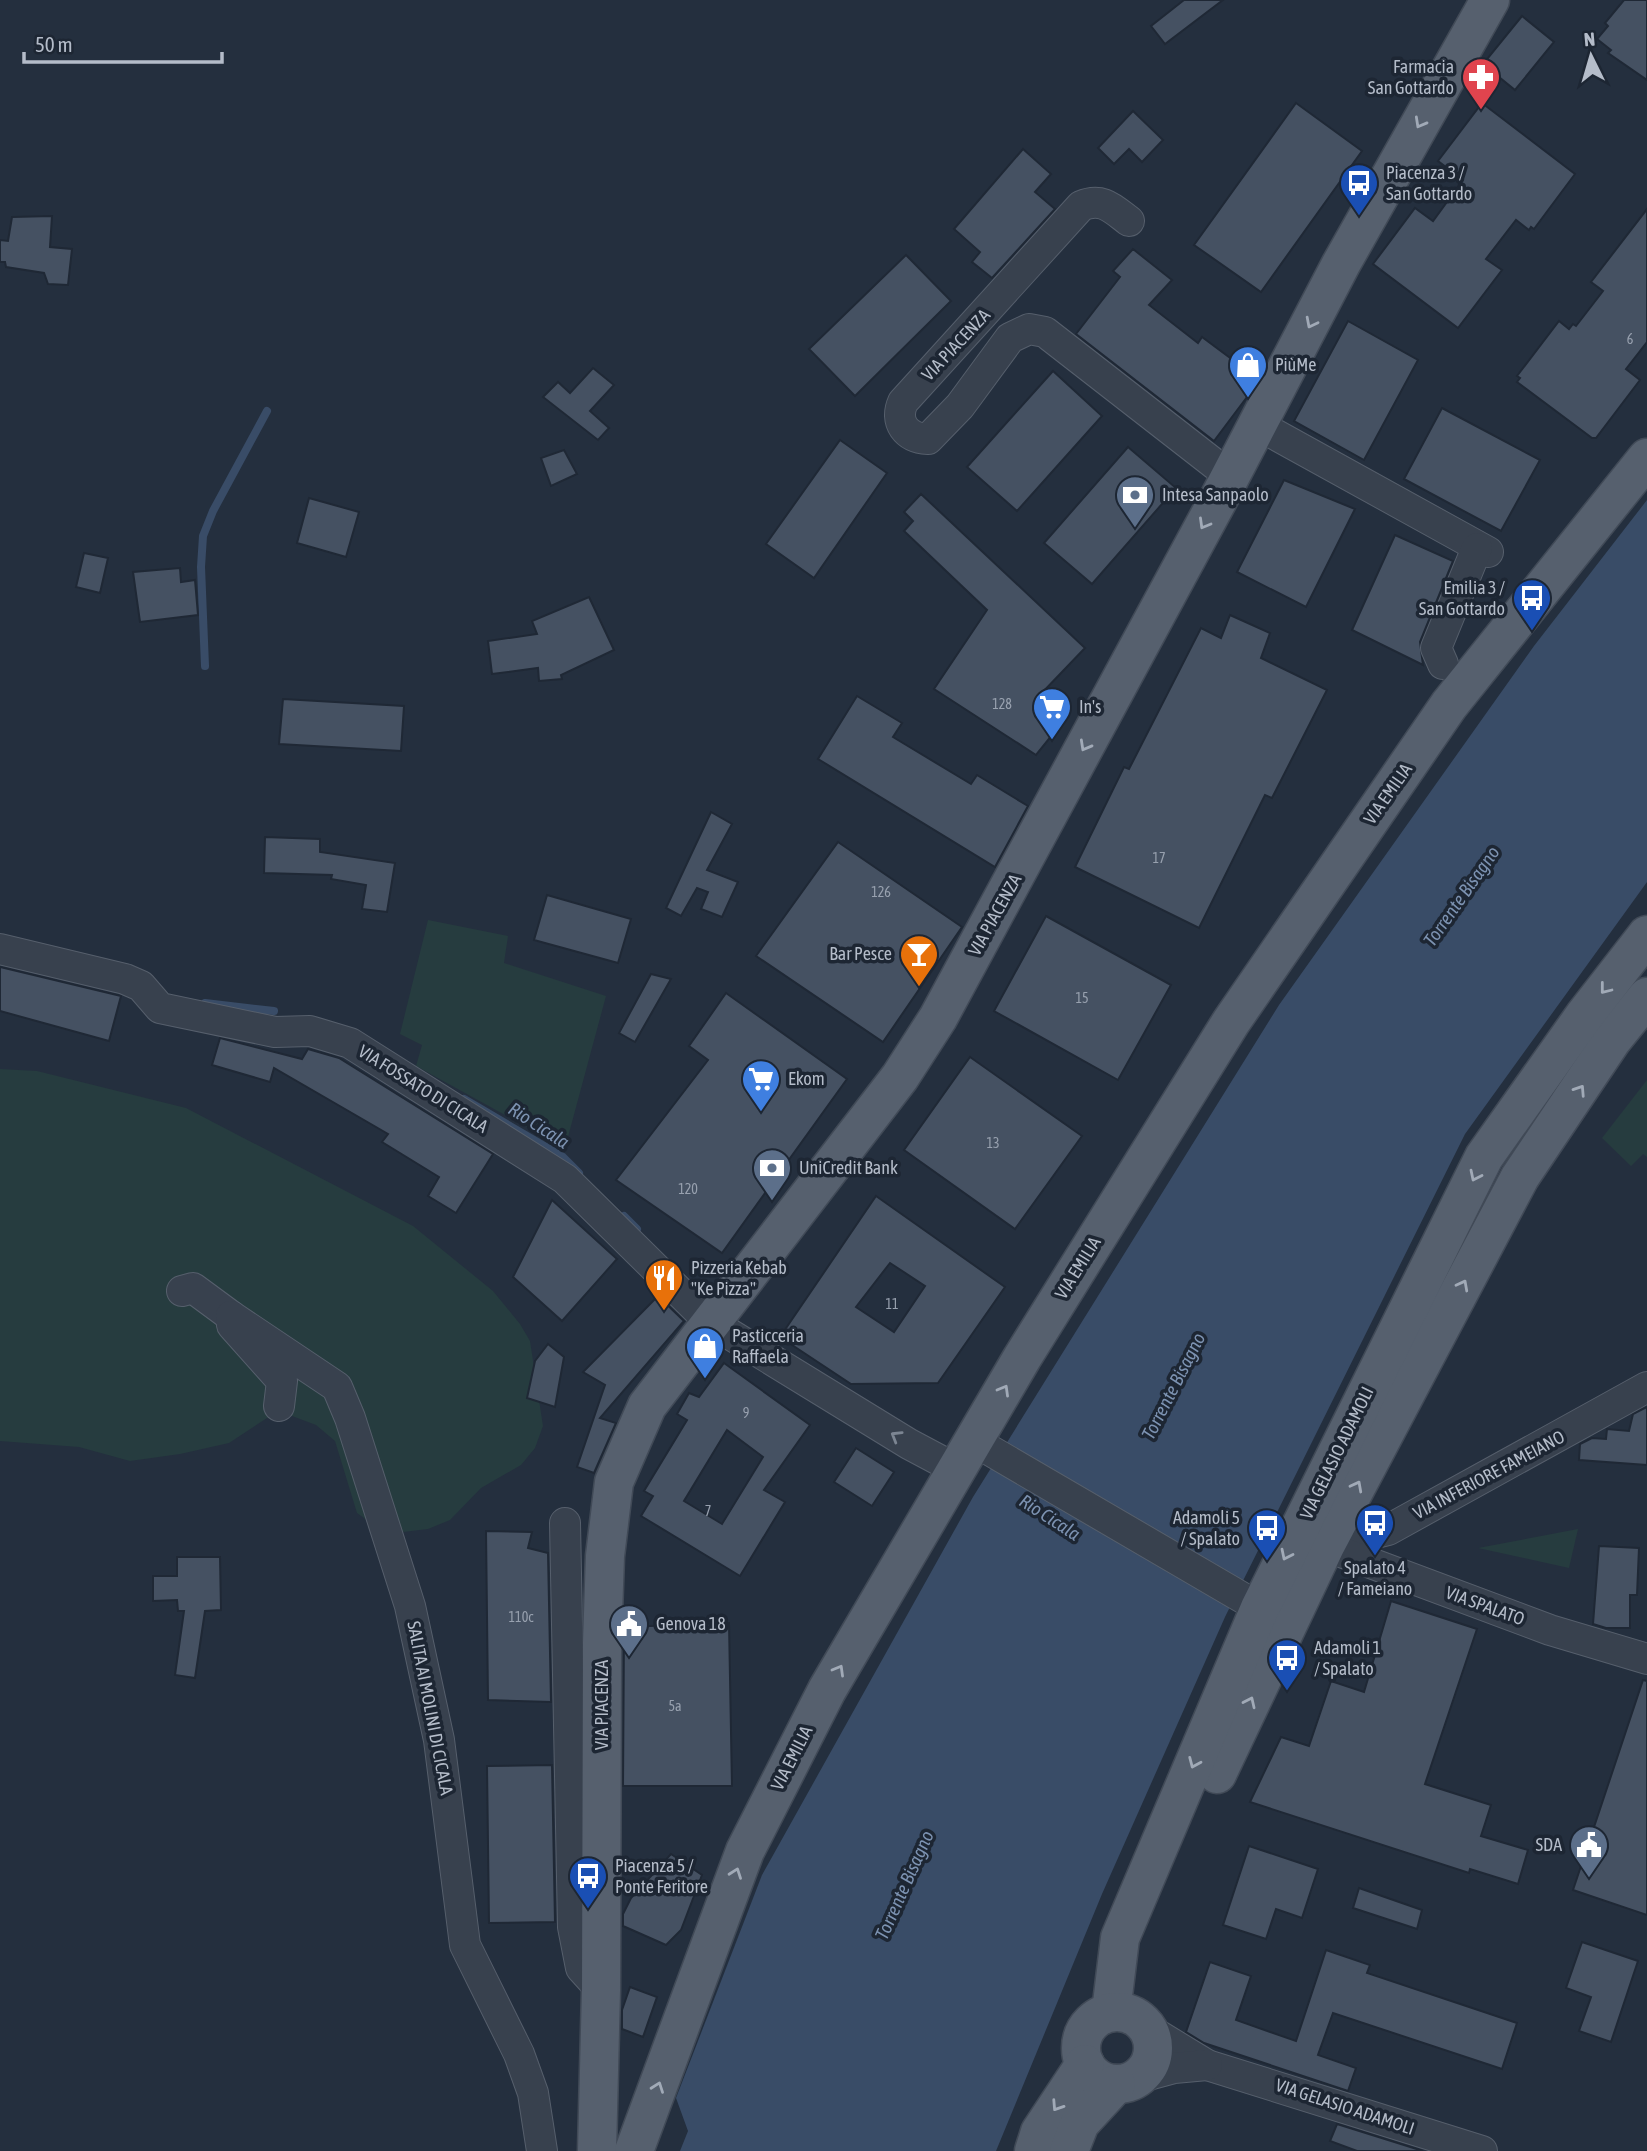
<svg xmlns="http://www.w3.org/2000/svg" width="1647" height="2151" viewBox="0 0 1647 2151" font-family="'Asap Condensed',sans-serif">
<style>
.green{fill:#263c3f}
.water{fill:#394c67}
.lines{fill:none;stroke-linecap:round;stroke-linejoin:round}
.stream{stroke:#394c67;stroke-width:8}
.building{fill:#455162;stroke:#1f2835;stroke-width:2;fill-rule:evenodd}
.minor-casing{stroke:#565f6c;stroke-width:32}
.major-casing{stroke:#414a57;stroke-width:41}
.minor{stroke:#38414e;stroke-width:30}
.major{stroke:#56606e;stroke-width:38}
.oneway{stroke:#a1aab7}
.oneway2{stroke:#7c8592}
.labels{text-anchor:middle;stroke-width:7;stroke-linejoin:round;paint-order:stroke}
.number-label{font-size:14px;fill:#98a1af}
.poi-label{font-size:18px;fill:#b4bcc9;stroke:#1d2633;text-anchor:start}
.street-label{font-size:18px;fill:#b4bcc9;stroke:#1d2633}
.water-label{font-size:19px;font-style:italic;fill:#7c92b1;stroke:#1d2633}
</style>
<rect width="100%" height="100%" fill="#242f3e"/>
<!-- green -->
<g class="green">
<path d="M 428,920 L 508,936 L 504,963 L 606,996 L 565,1148 L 416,1066 L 422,1045 L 400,1034 Z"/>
<path d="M 0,1069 L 37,1071 L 186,1108 L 413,1226 L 493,1291 L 520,1324 L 530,1341 L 543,1426 L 535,1448 L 521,1465 L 481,1488 L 450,1520 L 428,1529 L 403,1532 L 378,1528 L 357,1513 L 335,1441 L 316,1425 L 292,1416 L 267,1418 L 229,1443 L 180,1454 L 130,1461 L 79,1447 L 0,1441 Z"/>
<path d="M 1647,1080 L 1647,1157 L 1643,1154 L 1631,1166 L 1602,1138 Z"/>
<path d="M 1578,1529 L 1569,1568 L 1478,1548 Z"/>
</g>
<!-- water -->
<path class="water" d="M 1647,500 L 1647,882 L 1465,1134 L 1225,1617 L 1102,1894 L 996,2151 L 680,2151 L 688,2131 L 676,2098 L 762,1875 L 973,1497 L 1279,1005 L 1534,646 Z"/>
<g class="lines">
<!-- stream -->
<g class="stream">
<path d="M 205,666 L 201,567 L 203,536 L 213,511 L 267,411"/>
<path d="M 205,1003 L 274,1011"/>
<path d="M 464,1099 L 563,1157 L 579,1173"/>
<path d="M 624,1216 L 637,1229"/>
</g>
</g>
<!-- building -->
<g class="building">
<path d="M 1184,0 L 1223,0 L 1165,44 L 1151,26 Z"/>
<path d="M 1624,0 L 1647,0 L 1647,80 L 1608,53 L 1611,50 L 1597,39 L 1608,26 L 1605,23 Z"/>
<path d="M 1522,16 L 1554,42 L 1515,90 L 1483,64 Z"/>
<path d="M 1296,103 L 1362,151 L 1261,292 L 1194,245 Z"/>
<path d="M 1482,103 L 1575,174 L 1534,229 L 1531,227 L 1529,230 L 1516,220 L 1486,259 L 1502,270 L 1458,328 L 1373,264 L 1415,208 L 1433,221 L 1463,180 L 1438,161 Z"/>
<path d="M 1133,111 L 1163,140 L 1142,162 L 1129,149 L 1114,164 L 1098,148 Z"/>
<path d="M 1023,149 L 1051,174 L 1035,192 L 1055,209 L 992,278 L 972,262 L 980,252 L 954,229 Z"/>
<path d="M 1647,209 L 1647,342 L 1626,369 L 1640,380 L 1596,438 L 1592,438 L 1517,382 L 1520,378 L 1517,376 L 1559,321 L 1569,329 L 1573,324 L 1576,326 L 1603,291 L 1591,282 Z"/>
<path d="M 52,216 L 50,247 L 72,249 L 68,285 L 48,284 L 44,273 L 6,267 L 5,262 L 0,262 L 0,240 L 8,241 L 12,217 Z"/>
<path d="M 1133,249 L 1172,280 L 1149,305 L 1198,343 L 1202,337 L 1257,378 L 1247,397 L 1214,441 L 1076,334 L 1120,277 L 1113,271 Z"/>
<path d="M 906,255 L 951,301 L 855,396 L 809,349 Z"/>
<path d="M 1348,321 L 1418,360 L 1364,460 L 1294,421 Z"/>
<path d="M 593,368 L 614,385 L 590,411 L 609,428 L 598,440 L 543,397 L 558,382 L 570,393 Z"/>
<path d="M 1053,371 L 1102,416 L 1017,511 L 967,467 Z"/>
<path d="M 1442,408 L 1540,460 L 1501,531 L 1404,479 Z"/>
<path d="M 840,440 L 887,473 L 814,578 L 766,544 Z"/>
<path d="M 1128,447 L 1176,488 L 1092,584 L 1044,543 Z"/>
<path d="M 564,450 L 577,474 L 551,486 L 541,458 Z"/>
<path d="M 1284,480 L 1355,509 L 1306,607 L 1237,572 Z"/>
<path d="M 921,494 L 1085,648 L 1039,696 L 1065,719 L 1036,755 L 934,689 L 987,610 L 904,531 L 913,521 L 904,512 Z"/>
<path d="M 309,498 L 359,512 L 346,557 L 297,543 Z"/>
<path d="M 1395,535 L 1453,561 L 1420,642 L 1423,665 L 1352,630 Z"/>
<path d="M 84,553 L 108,558 L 100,593 L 76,587 Z"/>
<path d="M 180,568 L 181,582 L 195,580 L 198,615 L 140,622 L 133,572 Z"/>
<path d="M 589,597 L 614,650 L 561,675 L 562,679 L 539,681 L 538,668 L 492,674 L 488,641 L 537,634 L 532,621 Z"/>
<path d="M 1230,615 L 1270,633 L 1261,658 L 1327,690 L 1272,798 L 1265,795 L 1199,928 L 1075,867 L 1124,767 L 1129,769 L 1201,628 L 1221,638 Z"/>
<path d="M 857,696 L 902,723 L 893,737 L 971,784 L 977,775 L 1028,806 L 995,867 L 818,759 Z"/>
<path d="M 283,699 L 404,706 L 401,751 L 279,744 Z"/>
<path d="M 711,812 L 732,824 L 707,870 L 738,882 L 722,917 L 701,909 L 708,892 L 697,888 L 681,916 L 666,908 Z"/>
<path d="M 265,837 L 320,839 L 320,852 L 395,863 L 387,912 L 362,909 L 366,885 L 331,879 L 332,875 L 264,873 Z"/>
<path d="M 838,842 L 962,927 L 883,1042 L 756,956 Z"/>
<path d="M 547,895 L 631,919 L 618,963 L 534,940 Z"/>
<path d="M 1046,916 L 1171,985 L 1118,1080 L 994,1011 Z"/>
<path d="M 0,967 L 121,996 L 109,1041 L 0,1011 Z"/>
<path d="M 651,974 L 671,979 L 635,1042 L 619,1033 Z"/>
<path d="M 726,993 L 847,1079 L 722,1253 L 616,1180 L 708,1060 L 689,1046 Z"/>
<path d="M 220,1038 L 302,1059 L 308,1049 L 339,1058 L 493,1154 L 456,1213 L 428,1196 L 439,1177 L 382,1142 L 388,1134 L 274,1068 L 270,1082 L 212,1065 Z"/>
<path d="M 970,1057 L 1082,1136 L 1015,1229 L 904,1150 Z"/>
<path d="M 876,1196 L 1005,1287 L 938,1383 L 851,1384 L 780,1337 ZM 890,1263 L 925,1286 L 894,1332 L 856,1307 Z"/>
<path d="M 552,1200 L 617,1259 L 562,1321 L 513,1277 Z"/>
<path d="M 658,1296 L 684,1321 L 600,1418 L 616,1423 L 594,1473 L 577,1467 L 605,1385 L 583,1372 Z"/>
<path d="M 548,1344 L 564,1357 L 555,1407 L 527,1398 L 535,1361 Z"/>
<path d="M 724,1363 L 810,1425 L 764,1490 L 785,1502 L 740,1576 L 641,1516 L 653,1496 L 644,1491 L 687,1420 L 677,1414 L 689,1393 L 699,1397 ZM 727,1430 L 763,1457 L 722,1524 L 684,1501 Z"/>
<path d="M 1647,1407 L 1647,1465 L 1579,1460 L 1580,1444 L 1592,1438 L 1606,1439 L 1607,1429 L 1629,1431 L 1633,1414 Z"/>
<path d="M 856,1448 L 894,1472 L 872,1506 L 834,1482 Z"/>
<path d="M 486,1531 L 532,1532 L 528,1548 L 548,1553 L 551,1702 L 488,1700 Z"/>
<path d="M 1599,1546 L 1639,1548 L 1637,1595 L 1630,1595 L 1630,1628 L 1606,1628 L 1593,1624 Z"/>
<path d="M 177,1557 L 220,1557 L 221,1610 L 205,1611 L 195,1678 L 175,1675 L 184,1611 L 178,1611 L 177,1600 L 153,1601 L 153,1576 L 177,1576 Z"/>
<path d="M 1391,1601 L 1477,1629 L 1425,1784 L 1491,1805 L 1481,1836 L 1528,1850 L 1518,1884 L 1470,1869 L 1469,1873 L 1250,1802 L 1281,1737 L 1309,1746 L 1331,1681 L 1364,1692 Z"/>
<path d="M 729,1623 L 732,1786 L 623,1786 L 624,1627 Z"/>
<path d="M 1643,1680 L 1647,1681 L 1647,1915 L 1573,1890 Z"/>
<path d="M 552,1765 L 555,1922 L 489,1923 L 487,1766 Z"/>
<path d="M 1249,1846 L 1318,1869 L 1302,1918 L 1276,1909 L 1266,1939 L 1223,1925 Z"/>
<path d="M 671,1854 L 702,1875 L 681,1930 L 666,1945 L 623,1926 L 623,1914 L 631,1898 Z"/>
<path d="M 1359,1888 L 1422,1910 L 1417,1929 L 1353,1908 Z"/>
<path d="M 1582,1942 L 1638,1961 L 1611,2042 L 1579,2031 L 1591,1997 L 1566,1988 Z"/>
<path d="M 1326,1950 L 1370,1965 L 1367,1973 L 1517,2023 L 1502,2069 L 1333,2013 L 1318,2055 L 1356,2068 L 1348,2091 L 1204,2043 L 1186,2032 L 1210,1962 L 1251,1976 L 1236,2020 L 1296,2041 Z"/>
<path d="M 630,1987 L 657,1997 L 643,2037 L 622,2029 L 622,2010 Z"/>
<path d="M 1337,2124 L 1423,2151 L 1357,2151 L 1330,2141 Z"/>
</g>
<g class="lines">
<defs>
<g id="minor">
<path d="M 1129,221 C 1112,208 1102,197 1081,206 L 903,402 C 894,422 906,438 928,439 L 960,406 L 1010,338 L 1029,329 L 1045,332 L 1230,476"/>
<path d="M 1258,425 L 1488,552"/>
<path d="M 1443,664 L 1436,648 L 1477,548"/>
<path d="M 0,949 L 125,979 L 141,986 L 160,1008 L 275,1032 L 310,1031 L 350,1043 L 565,1179 L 710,1322 L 909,1444 L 956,1469"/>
<path d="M 182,1291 L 193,1288 L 231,1316"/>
<path d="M 279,1406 L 282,1381 L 232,1325 L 231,1316 L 337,1387 L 350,1418 L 410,1606 L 439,1740 L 465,1945 L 519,2054 L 533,2093 L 542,2151"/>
<path d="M 974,1441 L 1260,1608"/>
<path d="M 565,1523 L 573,1927 L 581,1968 L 601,1990"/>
<path d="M 1325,1546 L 1388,1530 L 1647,1387"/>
<path d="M 1325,1546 L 1550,1630 L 1647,1659"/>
<path d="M 1148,2029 L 1207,2065 L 1482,2151"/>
<path d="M 1137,2078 L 1174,2068 L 1207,2065"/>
</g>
<g id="major">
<path d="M 1217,1774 L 1325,1546 L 1520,1177 L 1612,1040 L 1647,997"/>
<path d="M 1111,2012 L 1120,1938 L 1260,1608 L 1484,1157 L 1584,1016 L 1647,935"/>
<circle cx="1117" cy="2048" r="36"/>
<path d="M 597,2151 L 601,1990 L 602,1643 L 605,1556 L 614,1482 L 647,1406 L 900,1077 L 938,1018 L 1218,500 L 1341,264 L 1490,0"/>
<path d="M 634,2151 L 745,1851 L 827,1690 L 1022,1358 L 1231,1022 L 1449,705 L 1647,458"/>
<path d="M 1034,2151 L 1040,2132 L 1085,2064"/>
<path d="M 1069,2151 L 1080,2123 L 1116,2084"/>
</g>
</defs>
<!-- minor casing -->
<use href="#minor" class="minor-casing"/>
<!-- major casing -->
<use href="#major" class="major-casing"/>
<!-- minor -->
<use href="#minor" class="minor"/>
<!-- major -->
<use href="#major" class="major"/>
</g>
<!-- one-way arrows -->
<defs><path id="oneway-chevron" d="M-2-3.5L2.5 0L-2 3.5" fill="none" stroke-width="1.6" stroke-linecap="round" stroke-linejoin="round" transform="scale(1.75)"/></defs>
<g class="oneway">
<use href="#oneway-chevron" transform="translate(1420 123) rotate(119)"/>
<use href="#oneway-chevron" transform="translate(1311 323) rotate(117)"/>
<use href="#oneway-chevron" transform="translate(1204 524) rotate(120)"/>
<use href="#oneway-chevron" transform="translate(1085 746) rotate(119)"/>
<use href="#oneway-chevron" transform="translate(1605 989) rotate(128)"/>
<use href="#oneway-chevron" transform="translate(1580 1090) rotate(-57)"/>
<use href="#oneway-chevron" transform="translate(1475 1176) rotate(116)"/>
<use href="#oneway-chevron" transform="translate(1463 1285) rotate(-62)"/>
<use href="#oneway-chevron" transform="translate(1004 1390) rotate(-60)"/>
<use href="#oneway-chevron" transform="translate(1357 1486) rotate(-62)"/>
<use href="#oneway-chevron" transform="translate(1286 1555) rotate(116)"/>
<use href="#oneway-chevron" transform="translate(839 1670) rotate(-60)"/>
<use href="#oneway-chevron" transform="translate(1250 1702) rotate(-65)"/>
<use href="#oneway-chevron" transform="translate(1194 1763) rotate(113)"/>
<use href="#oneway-chevron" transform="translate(736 1873) rotate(-70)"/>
<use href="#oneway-chevron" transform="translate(658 2087) rotate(-70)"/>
<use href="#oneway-chevron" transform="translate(1057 2106) rotate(123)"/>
</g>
<use class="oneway2" href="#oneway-chevron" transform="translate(896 1436) rotate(-149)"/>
<!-- icons -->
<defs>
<symbol id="pharmacy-pin" viewBox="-11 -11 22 30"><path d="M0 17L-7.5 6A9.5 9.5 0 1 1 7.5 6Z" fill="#e0444e" stroke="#1d2633"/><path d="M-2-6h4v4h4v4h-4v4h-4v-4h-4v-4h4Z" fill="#fff"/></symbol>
<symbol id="bus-pin" viewBox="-11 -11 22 30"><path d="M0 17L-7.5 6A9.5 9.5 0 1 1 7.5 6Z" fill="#1a4fb4" stroke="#1d2633"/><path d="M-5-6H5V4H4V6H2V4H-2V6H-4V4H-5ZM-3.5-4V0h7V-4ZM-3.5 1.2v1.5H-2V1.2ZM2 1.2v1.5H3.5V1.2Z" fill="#fff"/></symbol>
<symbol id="shop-pin" viewBox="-11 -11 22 30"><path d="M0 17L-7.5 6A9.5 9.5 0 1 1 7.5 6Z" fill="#3f7fe0" stroke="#1d2633"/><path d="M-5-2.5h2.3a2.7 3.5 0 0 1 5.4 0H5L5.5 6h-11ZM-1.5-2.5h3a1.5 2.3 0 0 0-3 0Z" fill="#fff"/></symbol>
<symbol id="bank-pin" viewBox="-11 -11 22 30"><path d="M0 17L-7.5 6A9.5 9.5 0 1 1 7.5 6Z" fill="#5c6f8a" stroke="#1d2633"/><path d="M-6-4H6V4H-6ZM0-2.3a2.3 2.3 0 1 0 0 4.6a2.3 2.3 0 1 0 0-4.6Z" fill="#fff"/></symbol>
<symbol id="supermarket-pin" viewBox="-11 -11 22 30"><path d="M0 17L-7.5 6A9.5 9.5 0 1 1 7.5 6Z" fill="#3f7fe0" stroke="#1d2633"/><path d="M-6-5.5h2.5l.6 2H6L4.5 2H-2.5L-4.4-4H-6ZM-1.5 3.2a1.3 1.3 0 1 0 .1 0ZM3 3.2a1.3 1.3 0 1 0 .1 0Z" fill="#fff"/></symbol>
<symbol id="bar-pin" viewBox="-11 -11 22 30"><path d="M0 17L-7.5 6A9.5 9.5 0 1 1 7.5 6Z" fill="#e8710a" stroke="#1d2633"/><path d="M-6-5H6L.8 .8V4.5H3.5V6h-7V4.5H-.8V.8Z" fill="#fff"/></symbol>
<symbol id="restaurant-pin" viewBox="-11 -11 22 30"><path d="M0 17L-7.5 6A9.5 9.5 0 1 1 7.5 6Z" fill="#e8710a" stroke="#1d2633"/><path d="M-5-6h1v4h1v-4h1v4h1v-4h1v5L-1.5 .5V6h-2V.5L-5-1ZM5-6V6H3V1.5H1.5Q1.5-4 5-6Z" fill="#fff"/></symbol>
<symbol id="civic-pin" viewBox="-11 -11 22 30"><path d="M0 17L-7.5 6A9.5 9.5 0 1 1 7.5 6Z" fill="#5c6f8a" stroke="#1d2633"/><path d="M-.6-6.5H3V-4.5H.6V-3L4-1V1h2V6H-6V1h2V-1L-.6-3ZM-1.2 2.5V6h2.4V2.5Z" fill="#fff"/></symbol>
</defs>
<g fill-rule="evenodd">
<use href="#pharmacy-pin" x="1459" y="55" width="44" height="60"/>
<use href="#bus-pin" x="1337" y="161" width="44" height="60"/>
<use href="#shop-pin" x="1226" y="343" width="44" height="60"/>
<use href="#bank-pin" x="1113" y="473" width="44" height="60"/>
<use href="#bus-pin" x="1510" y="576" width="44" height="60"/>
<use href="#supermarket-pin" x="1030" y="685" width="44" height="60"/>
<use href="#bar-pin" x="897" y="932" width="44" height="60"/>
<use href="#supermarket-pin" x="739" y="1057" width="44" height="60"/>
<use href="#bank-pin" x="750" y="1146" width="44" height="60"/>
<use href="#restaurant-pin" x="642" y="1256" width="44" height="60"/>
<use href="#shop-pin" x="683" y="1324" width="44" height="60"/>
<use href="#bus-pin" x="1353" y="1501" width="44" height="60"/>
<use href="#bus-pin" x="1245" y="1506" width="44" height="60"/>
<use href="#civic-pin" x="607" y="1602" width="44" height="60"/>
<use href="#bus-pin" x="1265" y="1636" width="44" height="60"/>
<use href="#civic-pin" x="1567" y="1823" width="44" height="60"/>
<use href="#bus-pin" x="566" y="1854" width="44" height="60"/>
</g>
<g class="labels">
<!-- number labels -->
<g class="number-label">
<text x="1630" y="344">6</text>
<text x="1002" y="709">128</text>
<text x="1159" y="863">17</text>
<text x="881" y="897">126</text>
<text x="1082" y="1003">15</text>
<text x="993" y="1148">13</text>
<text x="688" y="1194">120</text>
<text x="892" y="1309">11</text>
<text x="746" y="1418">9</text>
<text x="708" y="1516">7</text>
<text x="521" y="1622">110c</text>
<text x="675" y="1711">5a</text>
</g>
<!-- poi labels -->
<g class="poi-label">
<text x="1454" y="73" text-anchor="end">Farmacia<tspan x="1454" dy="21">San Gottardo</tspan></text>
<text x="1386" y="179">Piacenza 3 /<tspan x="1386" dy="21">San Gottardo</tspan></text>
<text x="1275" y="371">PiùMe</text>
<text x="1162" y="501">Intesa Sanpaolo</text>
<text x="1505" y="594" text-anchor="end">Emilia 3 /<tspan x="1505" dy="21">San Gottardo</tspan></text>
<text x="1079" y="713">In's</text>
<text x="892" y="960" text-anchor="end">Bar Pesce</text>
<text x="788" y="1085">Ekom</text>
<text x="799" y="1174">UniCredit Bank</text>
<text x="691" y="1274">Pizzeria Kebab<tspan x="691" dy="21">"Ke Pizza"</tspan></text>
<text x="732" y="1342">Pasticceria<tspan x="732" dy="21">Raffaela</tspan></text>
<text x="1240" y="1524" text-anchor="end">Adamoli 5<tspan x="1240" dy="21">/ Spalato</tspan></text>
<text x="1375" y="1574" text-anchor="middle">Spalato 4<tspan x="1375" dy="21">/ Fameiano</tspan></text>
<text x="656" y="1630">Genova 18</text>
<text x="1314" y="1654">Adamoli 1<tspan x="1314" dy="21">/ Spalato</tspan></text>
<text x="1562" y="1851" text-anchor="end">SDA</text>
<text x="615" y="1872">Piacenza 5 /<tspan x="615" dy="21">Ponte Feritore</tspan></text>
</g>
<!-- street labels -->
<g class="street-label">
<text transform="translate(956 345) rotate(-47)" y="6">VIA PIACENZA</text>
<text transform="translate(1388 794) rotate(-55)" y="6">VIA EMILIA</text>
<text transform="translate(995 915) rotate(-61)" y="6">VIA PIACENZA</text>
<text transform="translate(423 1089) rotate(32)" y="6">VIA FOSSATO DI CICALA</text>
<text transform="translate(1078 1268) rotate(-58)" y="6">VIA EMILIA</text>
<text transform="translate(1337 1453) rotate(-64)" y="6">VIA GELASIO ADAMOLI</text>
<text transform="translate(1489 1475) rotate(-28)" y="6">VIA INFERIORE FAMEIANO</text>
<text transform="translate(1485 1606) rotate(20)" y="6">VIA SPALATO</text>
<text transform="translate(602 1705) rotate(-90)" y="6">VIA PIACENZA</text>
<text transform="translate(430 1708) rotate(79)" y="6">SALITA AI MOLINI DI CICALA</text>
<text transform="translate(792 1758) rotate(-63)" y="6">VIA EMILIA</text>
<text transform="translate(1345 2107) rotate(18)" y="6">VIA GELASIO ADAMOLI</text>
</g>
<!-- water labels -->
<g class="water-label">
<text transform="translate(1461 896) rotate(-55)" y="7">Torrente Bisagno</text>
<text transform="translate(539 1125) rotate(33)" y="7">Rio Cicala</text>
<text transform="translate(1173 1386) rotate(-63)" y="7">Torrente Bisagno</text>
<text transform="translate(1050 1517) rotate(33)" y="7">Rio Cicala</text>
<text transform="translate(904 1885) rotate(-66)" y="7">Torrente Bisagno</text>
</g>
</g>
<!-- north arrow -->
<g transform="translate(1591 56) rotate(355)" stroke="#1d2633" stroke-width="5" paint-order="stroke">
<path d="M0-5L12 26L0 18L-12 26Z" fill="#b4bcc9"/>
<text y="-10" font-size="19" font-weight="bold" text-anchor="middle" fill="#b4bcc9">N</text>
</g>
<!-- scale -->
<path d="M24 52v10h198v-10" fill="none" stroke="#b4bcc9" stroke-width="3.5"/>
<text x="35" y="52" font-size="21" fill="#b4bcc9" stroke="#1d2633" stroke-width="5" paint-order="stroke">50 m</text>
</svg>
